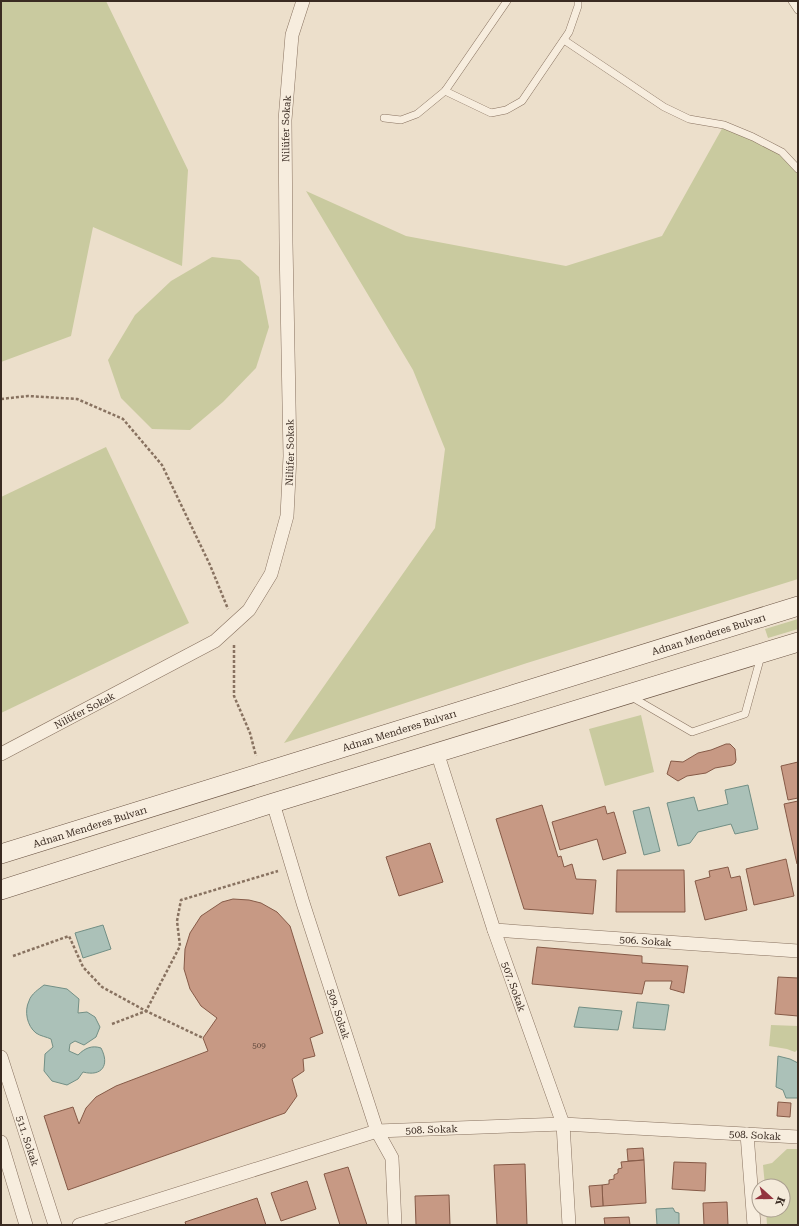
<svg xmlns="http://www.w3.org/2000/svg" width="799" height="1226" viewBox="0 0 799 1226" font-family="'Roboto Serif',serif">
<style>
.green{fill:#c9ca9f}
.water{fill:#abc1b8;stroke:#728f85}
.building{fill:#c79984;stroke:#865a47}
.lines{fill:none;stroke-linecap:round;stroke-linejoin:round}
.lane-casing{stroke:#887260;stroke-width:8}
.street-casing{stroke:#887260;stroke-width:14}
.secondary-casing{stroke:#6a5343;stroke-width:20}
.path{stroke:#887260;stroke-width:2.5;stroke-dasharray:3 2;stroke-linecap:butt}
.lane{stroke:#f7edde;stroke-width:7}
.street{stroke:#f7edde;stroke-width:13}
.secondary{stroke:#f7edde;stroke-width:19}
.labels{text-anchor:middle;stroke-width:3;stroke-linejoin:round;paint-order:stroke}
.number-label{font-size:8px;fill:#5d463a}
.street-label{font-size:10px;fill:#3a2b22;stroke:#f4eada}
</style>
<rect width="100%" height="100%" fill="#ecdfcb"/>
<!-- green -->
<g class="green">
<path d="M 1,1 L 106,1 L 188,170 L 182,266 L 93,227 L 71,336 L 1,362 Z"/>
<path d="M 724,125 L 782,152 L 798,169 L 798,579 L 527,663 L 284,743 L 435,528 L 445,449 L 413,370 L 306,191 L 406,236 L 566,266 L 662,236 Z"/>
<path d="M 212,257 L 240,260 L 259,277 L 269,327 L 256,368 L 223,402 L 190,430 L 152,429 L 121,398 L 108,360 L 135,315 L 171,281 Z"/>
<path d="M 106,447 L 189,623 L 1,713 L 1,497 Z"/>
<path d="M 798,619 L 798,629 L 768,638 L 765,629 Z"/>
<path d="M 641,715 L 654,772 L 605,786 L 589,729 Z"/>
<path d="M 771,1025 L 798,1026 L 798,1049 L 795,1052 L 787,1049 L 769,1046 Z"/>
<path d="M 787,1149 L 798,1149 L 798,1225 L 767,1225 L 766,1210 L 783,1210 L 783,1186 L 765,1186 L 763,1165 L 772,1163 Z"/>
</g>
<!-- water -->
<g class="water">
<path d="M 748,785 L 758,829 L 735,834 L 731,824 L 698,832 L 690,843 L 678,846 L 667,803 L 694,797 L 698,811 L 728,804 L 725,790 Z"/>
<path d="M 649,807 L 660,851 L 644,855 L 633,811 Z"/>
<path d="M 103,925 L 111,949 L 83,958 L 75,933 Z"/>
<path d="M 44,985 L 67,989 L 79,999 L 78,1013 L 87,1012 L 95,1017 L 100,1027 L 96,1037 L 84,1045 L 75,1041 L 70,1044 L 69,1051 L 78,1055 C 85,1048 92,1045 101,1048 C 110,1065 102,1077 83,1072 L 78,1079 L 67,1085 L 52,1081 L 44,1071 L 45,1054 L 53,1047 L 51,1039 C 47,1037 40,1036 36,1033 C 27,1026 24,1011 29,1001 C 31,994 39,989 44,985 Z"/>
<path d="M 637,1002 L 669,1005 L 665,1030 L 633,1028 Z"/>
<path d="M 579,1007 L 622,1011 L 618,1030 L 574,1027 Z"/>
<path d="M 778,1056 L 790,1059 L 798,1063 L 798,1098 L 786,1098 L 783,1090 L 776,1087 Z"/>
<path d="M 673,1208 L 675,1212 L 679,1213 L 679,1225 L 657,1225 L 656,1209 Z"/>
</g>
<!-- building -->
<g class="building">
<path d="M 726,744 L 730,744 L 735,749 L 736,760 L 735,763 L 732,765 L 715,768 L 706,773 L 687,776 L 678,781 L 667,774 L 671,761 L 683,762 L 698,753 L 711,750 Z"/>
<path d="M 798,762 L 798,798 L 788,800 L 781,766 Z"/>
<path d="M 798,801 L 798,863 L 797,864 L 784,804 Z"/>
<path d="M 542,805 L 558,857 L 561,856 L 564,867 L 572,864 L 576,879 L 596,880 L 593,914 L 524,909 L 496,819 Z"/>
<path d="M 605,806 L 607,814 L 614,812 L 626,853 L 603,860 L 597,839 L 560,850 L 552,822 Z"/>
<path d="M 430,843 L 443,882 L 399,896 L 386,857 Z"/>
<path d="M 786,859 L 794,896 L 754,905 L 746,869 Z"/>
<path d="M 728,867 L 731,878 L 740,876 L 747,910 L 705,920 L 695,881 L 710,877 L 709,871 Z"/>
<path d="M 617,870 L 684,870 L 685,912 L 616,912 Z"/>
<path d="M 233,899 L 249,900 L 261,903 L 277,912 L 290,926 L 323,1033 L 310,1038 L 315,1056 L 303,1059 L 304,1071 L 292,1079 L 297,1096 L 285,1113 L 68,1190 L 44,1116 L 73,1107 L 79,1124 L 86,1108 L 96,1097 L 116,1086 L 208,1051 L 203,1038 L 217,1018 L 201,1006 L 190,989 L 184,969 L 185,949 L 190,933 L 201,916 L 222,902 Z"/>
<path d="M 537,947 L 642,956 L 642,963 L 688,966 L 684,993 L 670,989 L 672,981 L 645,981 L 642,994 L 532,984 Z"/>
<path d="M 778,977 L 798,978 L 798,1016 L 775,1014 Z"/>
<path d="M 778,1102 L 791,1103 L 790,1117 L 777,1116 Z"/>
<path d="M 643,1148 L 644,1160 L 628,1161 L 627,1149 Z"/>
<path d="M 644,1160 L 646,1203 L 603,1206 L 602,1185 L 609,1184 L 609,1180 L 614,1179 L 614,1175 L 618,1173 L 618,1169 L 622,1168 L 621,1162 Z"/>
<path d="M 674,1162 L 706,1163 L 705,1191 L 672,1189 Z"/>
<path d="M 525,1164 L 527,1225 L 497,1225 L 494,1165 Z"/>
<path d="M 348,1167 L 367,1225 L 340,1225 L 324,1174 Z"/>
<path d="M 307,1181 L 316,1209 L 281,1221 L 271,1193 Z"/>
<path d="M 602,1185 L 603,1206 L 591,1207 L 589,1186 Z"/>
<path d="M 449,1195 L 450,1225 L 416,1225 L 415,1196 Z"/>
<path d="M 257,1198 L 266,1225 L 186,1225 L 185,1222 Z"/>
<path d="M 727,1202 L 728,1225 L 704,1225 L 703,1203 Z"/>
<path d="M 629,1217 L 630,1225 L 605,1225 L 604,1218 Z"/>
</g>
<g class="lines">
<defs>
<g id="lane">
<path d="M 792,1 L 798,10"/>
<path d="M 564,40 L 664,107 L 689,119 L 724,125 L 753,137 L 782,152 L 798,169"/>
<path d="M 445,91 L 491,113 L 506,110 L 522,101 L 569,32 L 578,6 L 578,1"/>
<path d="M 384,118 L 401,120 L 417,114 L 445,91 L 507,1"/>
<path d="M 630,696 L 692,732 L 745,714 L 761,656"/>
</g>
<g id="street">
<path id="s1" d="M 437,752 L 494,930 L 563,1124 L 569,1225"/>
<path id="s2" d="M 1,754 L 215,641 L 249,610 L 271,574 L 287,516 L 290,456 L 286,243 L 285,120 L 292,35 L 303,1"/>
<path id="s3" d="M 273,803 L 303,903 L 377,1131 L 392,1158 L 395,1225"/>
<path id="s4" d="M 494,930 L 798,951"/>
<path id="s5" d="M 1,1057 L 55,1225"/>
<path d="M 747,1134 L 754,1225"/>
<path d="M 1,1142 L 26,1225"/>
<path id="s6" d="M 79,1225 L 377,1131 L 563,1124 L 798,1137"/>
</g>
<g id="secondary">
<path id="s7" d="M 1,854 L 798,606"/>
<path d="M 1,890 L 273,803 L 798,642"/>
</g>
</defs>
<!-- lane casing -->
<use href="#lane" class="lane-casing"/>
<!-- street casing -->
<use href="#street" class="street-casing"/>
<!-- secondary casing -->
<use href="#secondary" class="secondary-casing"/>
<!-- path -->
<g class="path">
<path d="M 1,399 L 28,396 L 77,399 L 123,419 L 162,465 L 210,565 L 228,609"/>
<path d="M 234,645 L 234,696 L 250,733 L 256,756"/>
<path d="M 13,956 L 69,936 L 83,967 L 102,987 L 146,1011 L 203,1038"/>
<path d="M 112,1024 L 146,1011 L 180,946 L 177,921 L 181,900 L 278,871"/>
</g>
<!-- lane -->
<use href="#lane" class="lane"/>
<!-- street -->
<use href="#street" class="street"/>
<!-- secondary -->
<use href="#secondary" class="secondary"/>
</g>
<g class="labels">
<!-- number labels -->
<g class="number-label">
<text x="259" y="1048">509</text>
</g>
<!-- street labels -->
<g class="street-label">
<text dy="4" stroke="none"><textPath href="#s2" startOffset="778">Nilüfer Sokak</textPath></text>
<text dy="4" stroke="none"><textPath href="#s2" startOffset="454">Nilüfer Sokak</textPath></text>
<text dy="4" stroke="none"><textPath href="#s7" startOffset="741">Adnan Menderes Bulvarı</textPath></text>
<text dy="4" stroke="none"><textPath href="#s2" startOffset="94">Nilüfer Sokak</textPath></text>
<text dy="4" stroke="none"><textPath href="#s7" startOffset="417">Adnan Menderes Bulvarı</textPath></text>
<text dy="4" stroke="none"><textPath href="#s7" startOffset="93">Adnan Menderes Bulvarı</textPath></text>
<text dy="4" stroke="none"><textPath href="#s4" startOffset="152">506. Sokak</textPath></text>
<text dy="4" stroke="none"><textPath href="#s1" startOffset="247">507. Sokak</textPath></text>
<text dy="4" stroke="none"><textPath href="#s3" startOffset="221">509. Sokak</textPath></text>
<text dy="4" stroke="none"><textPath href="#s6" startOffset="367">508. Sokak</textPath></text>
<text dy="4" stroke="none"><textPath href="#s6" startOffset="691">508. Sokak</textPath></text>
<text dy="4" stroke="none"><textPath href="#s5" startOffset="88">511. Sokak</textPath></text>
</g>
</g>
<!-- border -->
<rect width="799" height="1226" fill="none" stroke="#3a2b22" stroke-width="4"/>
<!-- north arrow -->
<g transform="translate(771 1198) rotate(111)"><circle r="19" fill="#f4eada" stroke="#aa9e90"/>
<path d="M0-3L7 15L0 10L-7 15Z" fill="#93343e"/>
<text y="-6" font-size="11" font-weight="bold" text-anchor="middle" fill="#3a2b22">K</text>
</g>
</svg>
